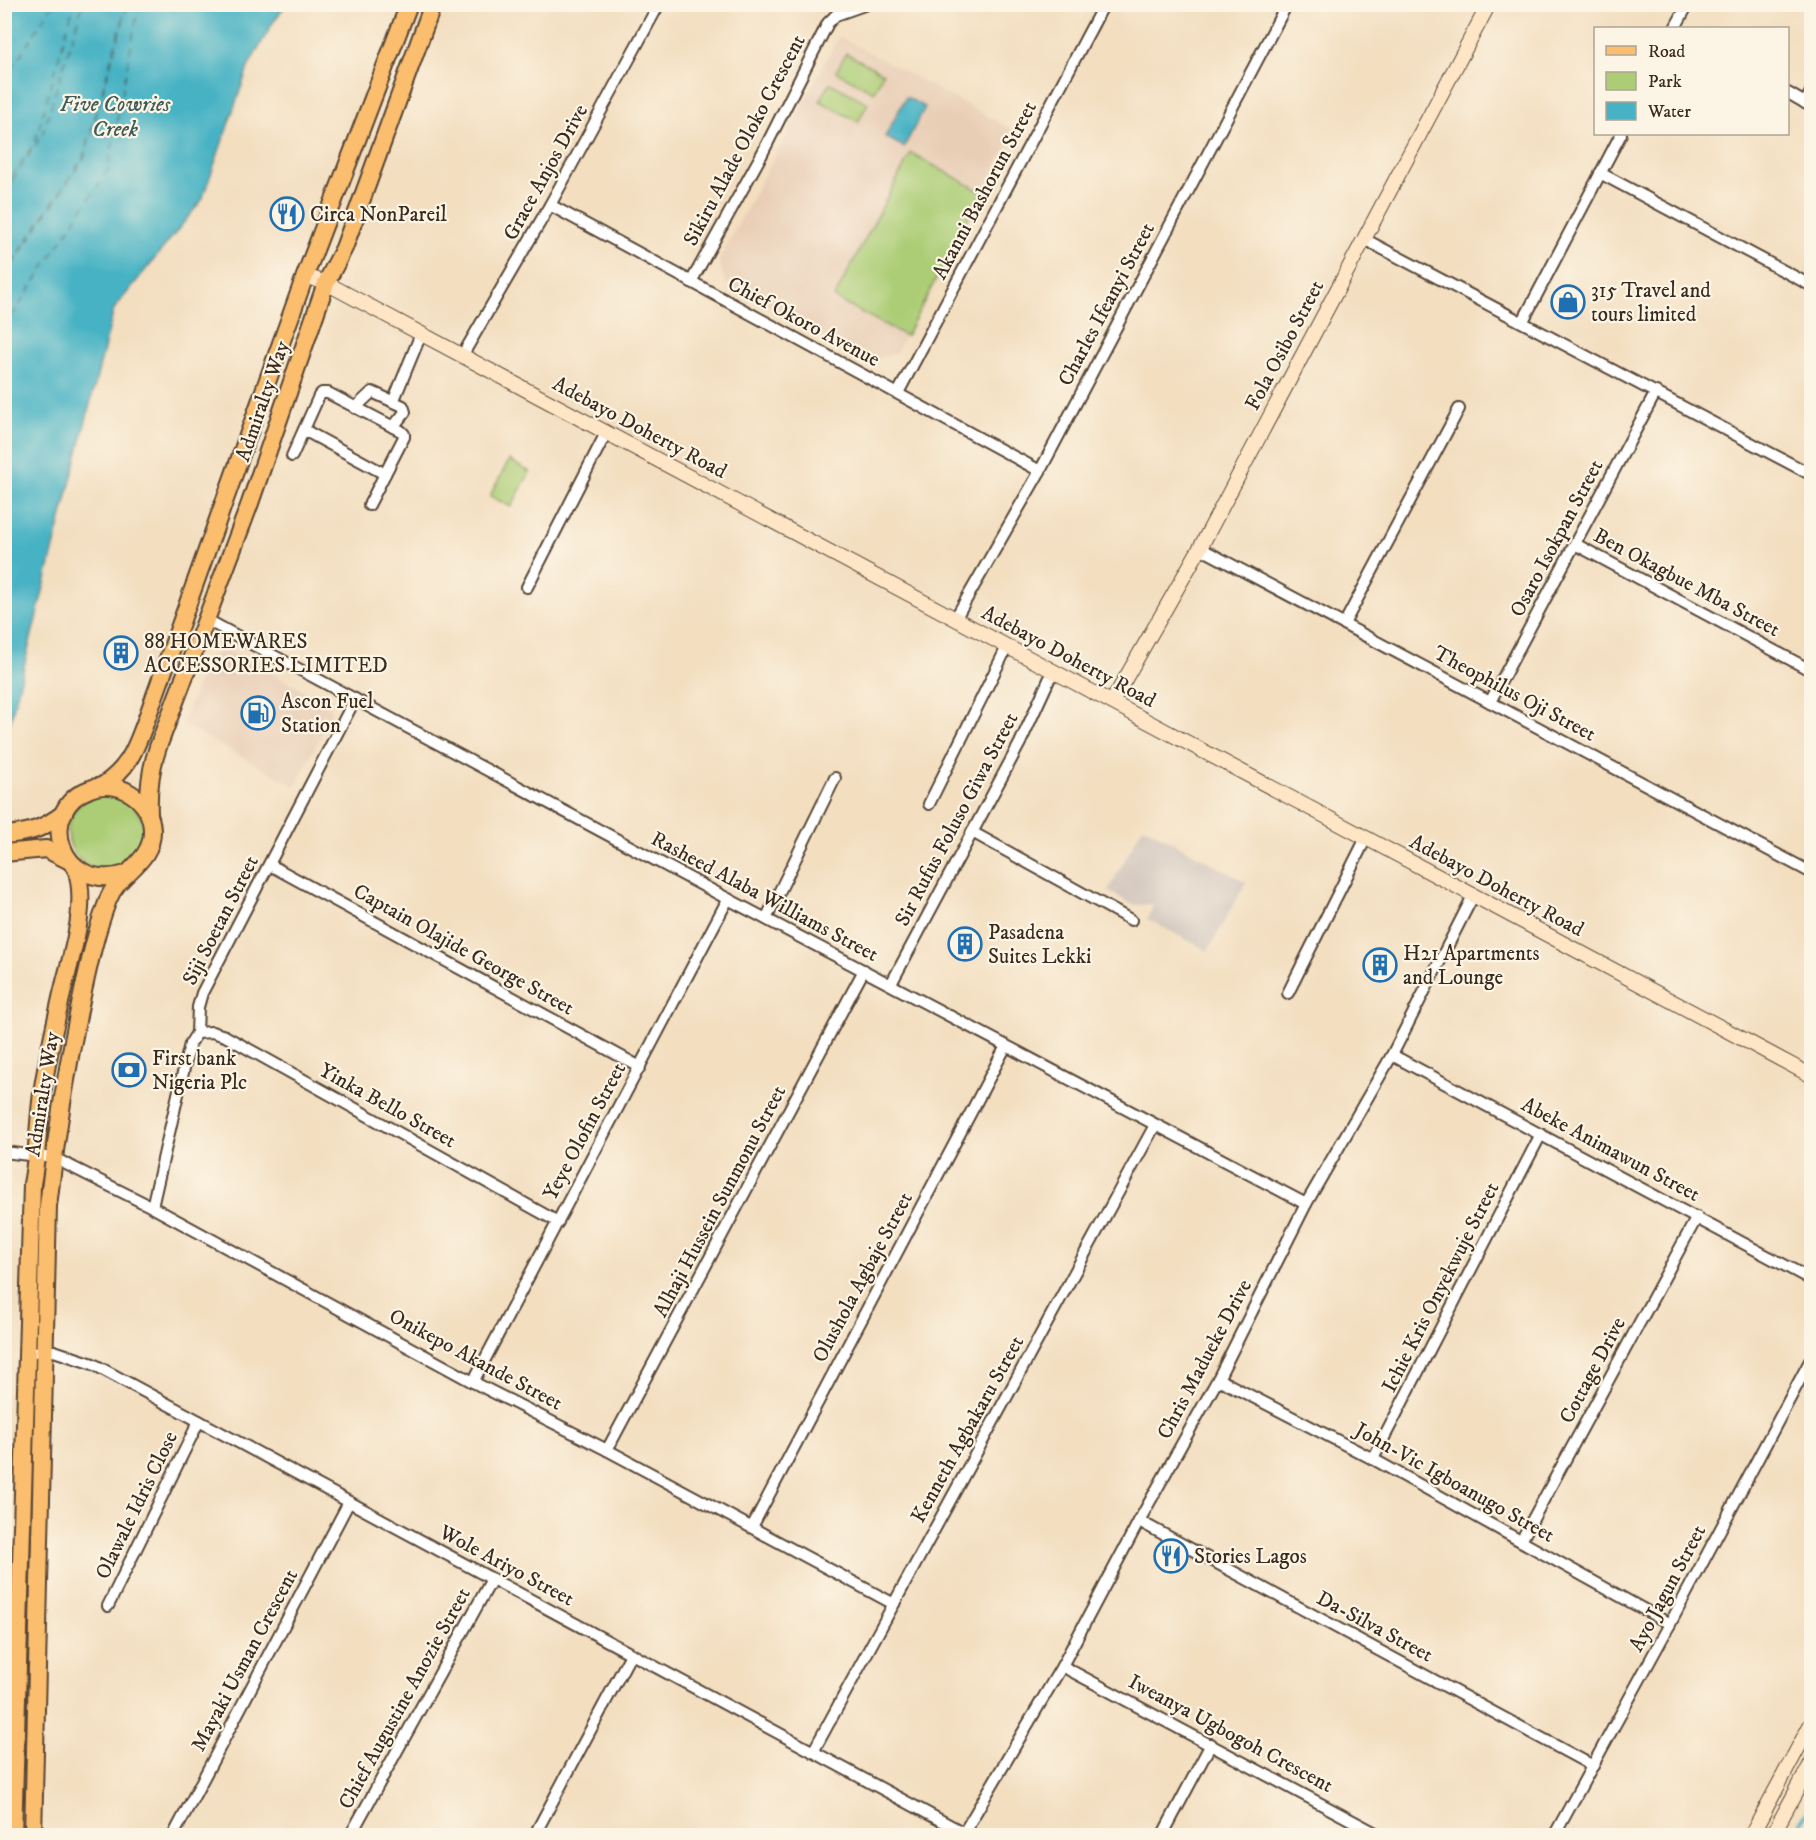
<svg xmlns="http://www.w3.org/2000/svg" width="1816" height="1840" viewBox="0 0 1816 1840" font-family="'IM FELL DW Pica',serif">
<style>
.built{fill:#e9ceb6}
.industrial{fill:#cec1b9}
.green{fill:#accd76;stroke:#747c4a;stroke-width:1.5}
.water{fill:#46b2c4;stroke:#406e71;stroke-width:1.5}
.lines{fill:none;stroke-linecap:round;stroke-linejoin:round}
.stream{stroke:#46b2c4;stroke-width:4}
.ferry{stroke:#3f5a58;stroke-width:1.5;stroke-dasharray:8 6;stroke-linecap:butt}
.street-casing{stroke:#574536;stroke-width:14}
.secondary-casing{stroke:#574536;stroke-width:16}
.primary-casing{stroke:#574536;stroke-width:20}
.street{stroke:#fff;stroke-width:10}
.secondary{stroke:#fde5c5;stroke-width:14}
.primary{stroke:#fbbd6e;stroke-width:16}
.labels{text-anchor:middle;stroke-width:4.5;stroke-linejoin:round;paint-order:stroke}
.street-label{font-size:21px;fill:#3b2a1e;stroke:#fcf5e5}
.poi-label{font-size:21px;fill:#3b2a1e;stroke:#fcf5e5;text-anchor:start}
.water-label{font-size:22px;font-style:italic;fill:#3f5a58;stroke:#fcf5e5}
</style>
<rect width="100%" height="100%" fill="#fcf5e5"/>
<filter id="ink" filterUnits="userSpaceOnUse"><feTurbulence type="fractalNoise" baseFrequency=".0167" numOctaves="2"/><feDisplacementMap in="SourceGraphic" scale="12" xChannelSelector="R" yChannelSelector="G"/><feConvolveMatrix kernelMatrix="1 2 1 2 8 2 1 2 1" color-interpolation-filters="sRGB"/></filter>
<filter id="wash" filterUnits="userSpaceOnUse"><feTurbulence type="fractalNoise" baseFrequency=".008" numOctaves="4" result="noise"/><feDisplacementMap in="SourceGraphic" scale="24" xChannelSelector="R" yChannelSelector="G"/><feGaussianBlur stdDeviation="1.35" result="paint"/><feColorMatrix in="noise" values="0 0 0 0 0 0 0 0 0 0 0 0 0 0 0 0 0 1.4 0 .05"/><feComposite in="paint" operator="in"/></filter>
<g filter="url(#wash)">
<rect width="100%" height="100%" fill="#f3dec0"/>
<!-- built -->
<g class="built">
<path d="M 839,36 L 1015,131 L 896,353 L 870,361 L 725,283 L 719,260 Z"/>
<path d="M 226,648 L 326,703 L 331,709 L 331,717 L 295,786 L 182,724 L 207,660 Z"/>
</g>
<!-- industrial -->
<path class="industrial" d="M 1143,826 L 1246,882 L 1208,951 L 1147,919 L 1154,904 L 1133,905 L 1108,891 Z"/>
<!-- green -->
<g class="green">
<path d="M 846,53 L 883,73 L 874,92 L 836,72 Z"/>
<path d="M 830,83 L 868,103 L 858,122 L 820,101 Z"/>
<path d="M 911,153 L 982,192 L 906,336 L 834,298 Z"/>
<path d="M 509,460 L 530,472 L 511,507 L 490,496 Z"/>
<circle cx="106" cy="832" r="38"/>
</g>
<!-- water -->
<g class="water">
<path d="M 5,4 L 286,5 L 274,21 L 249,65 L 202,200 L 114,309 L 5,742 Z"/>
<path d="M 906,97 L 925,107 L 904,147 L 885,137 Z"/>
</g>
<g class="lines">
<!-- stream -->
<path class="stream" d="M 1794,1836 L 1812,1803"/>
<!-- ferry -->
<g class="ferry">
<path d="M 4,81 L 53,4"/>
<path d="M 4,188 L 35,142 L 74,4"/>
<path d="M 4,193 L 42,135 L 83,4"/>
<path d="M 4,274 L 83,158 L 127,4"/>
<path d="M 4,277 L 84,158 L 128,4"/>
<path d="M 4,328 L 108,170 L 139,4"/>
</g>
</g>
</g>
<g filter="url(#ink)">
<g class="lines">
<defs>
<g id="street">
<path d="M 1675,28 L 1688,4"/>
<path d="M 1788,93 L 1812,107"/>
<path d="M 1805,103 L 1812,90"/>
<path d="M 1600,173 L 1812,286"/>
<path d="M 550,205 L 1040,471"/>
<path d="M 1364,239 L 1812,475"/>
<path d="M 691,282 L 762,154 L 828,23 L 836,15 L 867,4"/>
<path d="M 1523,321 L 1621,134"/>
<path d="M 462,356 L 550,205 L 659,4"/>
<path d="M 898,393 L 1104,4"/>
<path d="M 393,402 L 421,334"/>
<path d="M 355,408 L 372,392 L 403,406 L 405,412 L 393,427"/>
<path d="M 304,430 L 385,474"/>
<path d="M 292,456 L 319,396 L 322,393 L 328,393 L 401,431 L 404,434 L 404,437 L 369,505"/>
<path d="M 1575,544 L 1812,671"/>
<path d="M 1200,548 L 1812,873"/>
<path d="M 527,587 L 606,433"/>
<path d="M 955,619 L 1040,471 L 1287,4"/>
<path d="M 207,620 L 728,899 L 1306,1204"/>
<path d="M 1344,624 L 1459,409"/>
<path d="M 1490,702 L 1656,392"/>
<path d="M 929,804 L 1007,647"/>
<path d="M 972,832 L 1131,920"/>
<path d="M 270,865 L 640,1067"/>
<path d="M 766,919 L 835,778"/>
<path d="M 891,984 L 1020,743 L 1053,671"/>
<path d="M 1288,993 L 1366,838"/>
<path d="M 197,1033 L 212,1032 L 225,1036 L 558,1222"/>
<path d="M 1392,1055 L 1812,1280"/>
<path d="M 4,1152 L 54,1158 L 152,1207 L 473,1382 L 607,1450 L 894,1604"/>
<path d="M 152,1207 L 185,1064 L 190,1044 L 197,1033 L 198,1007 L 202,993 L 355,699"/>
<path d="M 27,1352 L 54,1351 L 93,1364 L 964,1833"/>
<path d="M 1218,1379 L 1373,1459 L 1670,1624"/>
<path d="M 473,1382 L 728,899"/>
<path d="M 607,1450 L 864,970"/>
<path d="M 1373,1459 L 1541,1134"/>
<path d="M 1139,1521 L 1593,1766"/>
<path d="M 752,1527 L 1006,1046"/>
<path d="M 1521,1541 L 1697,1217"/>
<path d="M 108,1606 L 199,1421"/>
<path d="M 1062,1666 L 1381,1836"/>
<path d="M 813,1752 L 1155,1125"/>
<path d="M 173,1836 L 349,1502"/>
<path d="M 350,1836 L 492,1579"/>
<path d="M 534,1836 L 631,1654"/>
<path d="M 962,1836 L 1062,1666 L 1139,1521 L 1218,1379 L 1306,1204 L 1392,1055 L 1473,896"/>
<path d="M 1162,1836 L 1211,1744"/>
<path d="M 1554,1836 L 1670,1624 L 1812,1357"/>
</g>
<g id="secondary">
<path d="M 305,276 L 326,283 L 1812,1076"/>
<path d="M 1112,702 L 1200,548 L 1489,4"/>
<path d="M 1751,1836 L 1812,1722"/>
<path d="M 1772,1836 L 1812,1762"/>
</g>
<g id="primary">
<path d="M 102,786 C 127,769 134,753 144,726 L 305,276 L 409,4"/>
<path d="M 149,814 C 148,790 150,770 158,747 L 249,506 L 326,283 L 344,248 L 433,4"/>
<path d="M 4,835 C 30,833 43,829 64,813"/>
<path d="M 4,853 L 46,849 L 68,860"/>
<path d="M 13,1836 L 32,1184 C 38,1153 38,1123 42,1093 C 47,1061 54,1029 61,998 C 70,958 89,908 76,868"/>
<path d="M 33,1836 L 48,1206 C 56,1136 67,1066 82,996 C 89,964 96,931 108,900 C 118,872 153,863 152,830 C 151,799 118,778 90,789 C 35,809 59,895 126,874"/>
</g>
</defs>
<!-- street casing -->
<use href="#street" class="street-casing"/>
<!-- secondary casing -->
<use href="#secondary" class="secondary-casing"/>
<!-- primary casing -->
<use href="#primary" class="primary-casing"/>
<!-- street -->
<use href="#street" class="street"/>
<!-- secondary -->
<use href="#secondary" class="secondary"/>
<!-- primary -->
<use href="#primary" class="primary"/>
</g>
</g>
<!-- icons -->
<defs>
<symbol id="restaurant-ring" viewBox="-11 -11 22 22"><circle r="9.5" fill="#fcf5e5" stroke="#1f6fb2" stroke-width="1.5"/><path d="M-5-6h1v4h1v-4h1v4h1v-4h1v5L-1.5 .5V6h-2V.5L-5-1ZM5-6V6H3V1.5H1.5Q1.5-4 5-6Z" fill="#1f6fb2"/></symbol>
<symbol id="shop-ring" viewBox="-11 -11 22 22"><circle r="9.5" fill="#fcf5e5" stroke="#1f6fb2" stroke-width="1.5"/><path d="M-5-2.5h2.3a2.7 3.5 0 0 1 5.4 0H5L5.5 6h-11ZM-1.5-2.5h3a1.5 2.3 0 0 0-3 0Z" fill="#1f6fb2"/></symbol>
<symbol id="building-ring" viewBox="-11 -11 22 22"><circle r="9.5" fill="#fcf5e5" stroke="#1f6fb2" stroke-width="1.5"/><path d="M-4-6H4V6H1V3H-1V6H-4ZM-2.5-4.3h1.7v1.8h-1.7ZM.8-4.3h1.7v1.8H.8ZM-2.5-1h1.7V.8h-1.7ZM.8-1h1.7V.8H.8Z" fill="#1f6fb2"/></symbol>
<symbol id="fuel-ring" viewBox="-11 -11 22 22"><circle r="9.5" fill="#fcf5e5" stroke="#1f6fb2" stroke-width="1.5"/><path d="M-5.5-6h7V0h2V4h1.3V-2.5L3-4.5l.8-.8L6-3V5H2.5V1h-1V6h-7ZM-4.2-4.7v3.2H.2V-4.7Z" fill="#1f6fb2"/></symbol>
<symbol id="bank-ring" viewBox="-11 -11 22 22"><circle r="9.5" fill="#fcf5e5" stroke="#1f6fb2" stroke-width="1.5"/><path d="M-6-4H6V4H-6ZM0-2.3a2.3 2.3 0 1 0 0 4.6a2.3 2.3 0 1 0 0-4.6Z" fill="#1f6fb2"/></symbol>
</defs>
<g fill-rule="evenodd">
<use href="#restaurant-ring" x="268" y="195" width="38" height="38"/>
<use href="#shop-ring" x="1549" y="283" width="38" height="38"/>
<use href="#building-ring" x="102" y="634" width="38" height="38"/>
<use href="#fuel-ring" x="239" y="694" width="38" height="38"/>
<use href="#building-ring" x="946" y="925" width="38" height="38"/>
<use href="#building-ring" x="1361" y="946" width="38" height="38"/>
<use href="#bank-ring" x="110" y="1051" width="38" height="38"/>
<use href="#restaurant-ring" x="1152" y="1537" width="38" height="38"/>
</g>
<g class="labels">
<!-- street labels -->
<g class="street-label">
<text transform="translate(744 140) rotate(-62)" y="7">Sikiru Alade Oloko Crescent</text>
<text transform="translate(545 172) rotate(-61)" y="7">Grace Anjos Drive</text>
<text transform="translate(984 190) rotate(-62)" y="7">Akanni Bashorun Street</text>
<text transform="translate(1106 304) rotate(-62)" y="7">Charles Ifeanyi Street</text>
<text transform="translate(804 321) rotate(28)" y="7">Chief Okoro Avenue</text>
<text transform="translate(1284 345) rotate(-62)" y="7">Fola Osibo Street</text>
<text transform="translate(262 401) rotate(-71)" y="7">Admiralty Way</text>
<text transform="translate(640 427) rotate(28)" y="7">Adebayo Doherty Road</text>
<text transform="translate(1556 538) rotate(-62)" y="7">Osaro Isokpan Street</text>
<text transform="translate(1687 582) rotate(28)" y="7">Ben Okagbue Mba Street</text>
<text transform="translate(1069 656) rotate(28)" y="7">Adebayo Doherty Road</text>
<text transform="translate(1515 693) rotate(28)" y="7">Theophilus Oji Street</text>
<text transform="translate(956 819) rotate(-62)" y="7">Sir Rufus Foluso Giwa Street</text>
<text transform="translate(1497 885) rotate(28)" y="7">Adebayo Doherty Road</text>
<text transform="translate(765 896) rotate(28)" y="7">Rasheed Alaba Williams Street</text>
<text transform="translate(220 920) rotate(-63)" y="7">Siji Soetan Street</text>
<text transform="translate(464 949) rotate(29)" y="7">Captain Olajide George Street</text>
<text transform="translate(42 1094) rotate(-81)" y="7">Admiralty Way</text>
<text transform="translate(388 1105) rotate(29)" y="7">Yinka Bello Street</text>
<text transform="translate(584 1131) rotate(-62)" y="7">Yeye Olofin Street</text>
<text transform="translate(1611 1149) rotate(28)" y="7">Abeke Animawun Street</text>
<text transform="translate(719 1201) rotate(-62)" y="7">Alhaji Hussein Sunmonu Street</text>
<text transform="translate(862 1277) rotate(-62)" y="7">Olushola Agbaje Street</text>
<text transform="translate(1440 1287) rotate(-63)" y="7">Ichie Kris Onyekwuje Street</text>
<text transform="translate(476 1359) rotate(28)" y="7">Onikepo Akande Street</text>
<text transform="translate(1204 1359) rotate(-62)" y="7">Chris Madueke Drive</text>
<text transform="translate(1592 1370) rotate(-62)" y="7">Cottage Drive</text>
<text transform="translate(967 1429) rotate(-61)" y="7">Kenneth Agbakaru Street</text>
<text transform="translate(1455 1482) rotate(29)" y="7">John-Vic Igboanugo Street</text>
<text transform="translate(136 1505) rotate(-64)" y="7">Olawale Idris Close</text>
<text transform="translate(507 1565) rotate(28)" y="7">Wole Ariyo Street</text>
<text transform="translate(1667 1588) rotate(-62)" y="7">Ayo Jagun Street</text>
<text transform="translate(1375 1626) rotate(28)" y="7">Da-Silva Street</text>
<text transform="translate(244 1660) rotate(-62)" y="7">Mayaki Usman Crescent</text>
<text transform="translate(404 1698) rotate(-61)" y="7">Chief Augustine Anozie Street</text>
<text transform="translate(1231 1733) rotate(28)" y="7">Iweanya Ugbogoh Crescent</text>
</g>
<!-- poi labels -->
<g class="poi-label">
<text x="310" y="221">Circa NonPareil</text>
<text x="1591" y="297">315 Travel and<tspan x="1591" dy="24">tours limited</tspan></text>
<text x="144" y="648">88 HOMEWARES<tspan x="144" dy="24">ACCESSORIES LIMITED</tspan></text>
<text x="281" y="708">Ascon Fuel<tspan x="281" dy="24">Station</tspan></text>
<text x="988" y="939">Pasadena<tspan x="988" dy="24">Suites Lekki</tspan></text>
<text x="1403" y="960">H21 Apartments<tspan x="1403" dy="24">and Lounge</tspan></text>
<text x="152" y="1065">First bank<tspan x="152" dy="24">Nigeria Plc</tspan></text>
<text x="1194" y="1563">Stories Lagos</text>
</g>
<!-- water labels -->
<g class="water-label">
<text x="115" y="111">Five Cowries<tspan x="115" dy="25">Creek</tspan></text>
</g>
</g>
<!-- margin -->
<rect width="1816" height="1840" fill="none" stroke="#fcf5e5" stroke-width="24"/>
<!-- legend -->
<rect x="1594" y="27" width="195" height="108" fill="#fcf5e5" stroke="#afa495" stroke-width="1.5"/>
<rect x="1606" y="46" width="30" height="9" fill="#fbbd6e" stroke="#afa495" stroke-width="1.5"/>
<text x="1648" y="57" font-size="18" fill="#3b2a1e">Road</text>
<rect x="1606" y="72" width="30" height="18" fill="#accd76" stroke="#afa495" stroke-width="1.5"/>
<text x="1648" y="87" font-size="18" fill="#3b2a1e">Park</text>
<rect x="1606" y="102" width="30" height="18" fill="#46b2c4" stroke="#afa495" stroke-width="1.5"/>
<text x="1648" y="117" font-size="18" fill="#3b2a1e">Water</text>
</svg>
